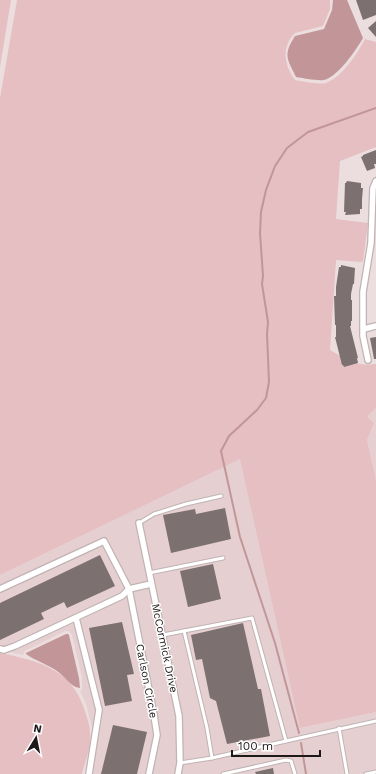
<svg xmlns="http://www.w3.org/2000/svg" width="376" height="774" viewBox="0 0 376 774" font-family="'Work Sans',sans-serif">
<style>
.built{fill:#e6cfd0}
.green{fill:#e5bfc1}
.water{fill:#c29699}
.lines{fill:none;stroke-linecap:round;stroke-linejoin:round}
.stream{stroke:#c29699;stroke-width:2}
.building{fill:#7c7070}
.service-casing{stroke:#c1b3b4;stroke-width:5}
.minor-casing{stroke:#c1b3b4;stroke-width:8}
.service{stroke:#fff;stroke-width:3}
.minor{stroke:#fff;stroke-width:5.5}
.labels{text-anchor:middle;stroke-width:3;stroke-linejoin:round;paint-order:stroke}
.street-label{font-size:11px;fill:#1e1919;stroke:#fff}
</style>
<rect width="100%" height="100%" fill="#ecdedf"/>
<!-- built -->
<g class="built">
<path d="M 376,408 L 376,480 L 367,440 L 374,423 L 367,416 Z"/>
<path d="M 241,458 L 286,665 L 301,728 L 376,712 L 376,774 L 181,774 L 183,763 L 182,715 L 141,519 L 135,521 L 147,581 L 130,585 L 106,540 L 103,538 L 0,586 L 0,575 Z"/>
<path d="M 102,545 L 125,589 L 120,593 L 15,643 L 4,647 L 0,646 L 0,593 Z"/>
<path d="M 149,588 L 176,717 L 177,763 L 175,774 L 152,774 L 160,735 L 157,714 L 132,592 Z"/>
<path d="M 127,596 L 151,715 L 153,735 L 150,757 L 146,774 L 92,774 L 102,709 L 80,620 L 123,599 Z"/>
<path d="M 74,623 L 96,711 L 93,731 L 86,704 L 80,691 L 82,689 L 82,677 L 72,635 L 69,631 L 65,631 L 25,651 L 23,655 L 10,652 Z"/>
</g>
<!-- green -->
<g class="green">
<path d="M 0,0 L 11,0 L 0,67 Z"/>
<path d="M 17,0 L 330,0 L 330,9 L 323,26 L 295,33 C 281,47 284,65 295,80 C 301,81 320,85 326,83 C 343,76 357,54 365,39 L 376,42 L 376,147 L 340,161 L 336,219 L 368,223 L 363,261 L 361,262 L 336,260 L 330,350 C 349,361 354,366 376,364 L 376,408 L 367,416 L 374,423 L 367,440 L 376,480 L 376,712 L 300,728 L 240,459 L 0,575 L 0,98 Z"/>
<path d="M 0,653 C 39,661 72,669 85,711 C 87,718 90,725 90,732 C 92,747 85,760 82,774 L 0,774 Z"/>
</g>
<!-- water -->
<g class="water">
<path d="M 333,0 L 347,0 L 363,38 C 356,50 338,77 324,80 C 317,81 303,78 296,77 C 287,58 283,55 295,36 L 324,29 L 332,10 Z"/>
<path d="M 66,634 L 68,634 L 69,635 L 79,678 L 80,688 C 70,687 65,676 57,671 C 47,664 36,661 26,654 L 26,653 Z"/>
</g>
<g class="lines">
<!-- stream -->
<g class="stream">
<path d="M 299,733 L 275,643 L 240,537 L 221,451 L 229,436 L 257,410 L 266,398 L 269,382 L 267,334 L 268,322 L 262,284 L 263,276 L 260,233 L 261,212 L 266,190 L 275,166 L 287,148 L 308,132 L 376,108"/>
<path d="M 301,743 L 306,774"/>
</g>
</g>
<!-- building -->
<g class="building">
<path d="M 356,0 L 376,0 L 376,15 L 363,20 Z"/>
<path d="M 376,21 L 376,37 L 368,28 Z"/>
<path d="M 376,150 L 376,164 L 374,164 L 375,168 L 367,171 L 361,157 L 363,156 L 363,155 Z"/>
<path d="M 347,181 L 361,183 L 361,188 L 363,188 L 362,199 L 362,209 L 360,209 L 360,214 L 345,215 L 346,212 L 344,212 L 345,183 L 346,183 Z"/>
<path d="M 341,265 L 355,268 L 354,284 L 353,284 L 351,294 L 351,300 L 352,300 L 352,321 L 351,321 L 351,326 L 350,326 L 358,358 L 357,358 L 358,363 L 344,367 L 343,365 L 342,365 L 335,337 L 336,337 L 336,325 L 335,325 L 334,296 L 336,296 L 336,287 L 339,267 L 341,267 Z"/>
<path d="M 376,337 L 376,359 L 374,359 L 370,338 Z"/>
<path d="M 225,508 L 231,539 L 171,553 L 163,515 L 195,509 L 196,514 Z"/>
<path d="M 100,555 L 115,586 L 67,608 L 64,602 L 41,613 L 44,619 L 0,640 L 0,603 Z"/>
<path d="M 213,564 L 221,599 L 188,607 L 180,571 Z"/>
<path d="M 122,622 L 134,674 L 127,675 L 132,701 L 105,706 L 89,628 Z"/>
<path d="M 243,623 L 258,689 L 261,689 L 270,736 L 227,744 L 216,701 L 210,698 L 202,659 L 196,660 L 191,635 Z"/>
<path d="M 113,725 L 147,732 L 137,774 L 101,774 Z"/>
<path d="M 273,768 L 274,774 L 256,774 L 255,772 Z"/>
</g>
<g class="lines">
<defs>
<g id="service">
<path d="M 139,523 L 154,514 L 186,504 L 221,496"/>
<path d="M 149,573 L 223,558"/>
<path d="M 184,631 L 207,728 L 212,758"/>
<path d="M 163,635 L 252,618 L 286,741 L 212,758 L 180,763"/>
<path d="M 339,728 L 347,774"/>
<path d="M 286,741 L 376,721"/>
<path d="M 223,774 L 286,760 L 291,761 L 295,774"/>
<path d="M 366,774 L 376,772"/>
</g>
<g id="minor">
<path d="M 364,329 L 376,326"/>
<path d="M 368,360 L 363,336 L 363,292 L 371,243 L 373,188 L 376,181"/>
<path d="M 139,523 L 179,716 L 180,763 L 178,774"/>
<path d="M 0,589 L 104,541 L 129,589 L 154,715 L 157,735 L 149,774"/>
<path d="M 76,618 L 99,710 L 89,774"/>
<path d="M 0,649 L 4,650 L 15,646 L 122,596 L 129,589 L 151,584"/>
</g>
</defs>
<!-- service casing -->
<use href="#service" class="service-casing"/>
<!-- minor casing -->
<use href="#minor" class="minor-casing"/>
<!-- service -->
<use href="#service" class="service"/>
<!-- minor -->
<use href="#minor" class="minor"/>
</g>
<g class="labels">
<!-- street labels -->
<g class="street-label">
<text transform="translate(165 648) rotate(78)" y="4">McCormick Drive</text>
<text transform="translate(147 681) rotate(79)" y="4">Carlson Circle</text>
</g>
</g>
<!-- north arrow -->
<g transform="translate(36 738) rotate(10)" stroke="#ffffff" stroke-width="3" paint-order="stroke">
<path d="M0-3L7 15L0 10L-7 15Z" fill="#1e1919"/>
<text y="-6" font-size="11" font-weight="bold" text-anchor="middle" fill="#1e1919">N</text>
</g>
<!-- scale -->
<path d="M232 750v6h88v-6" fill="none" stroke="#1e1919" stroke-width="2"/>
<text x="238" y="750" font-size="12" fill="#1e1919" stroke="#ffffff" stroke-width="3" paint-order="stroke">100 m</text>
</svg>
